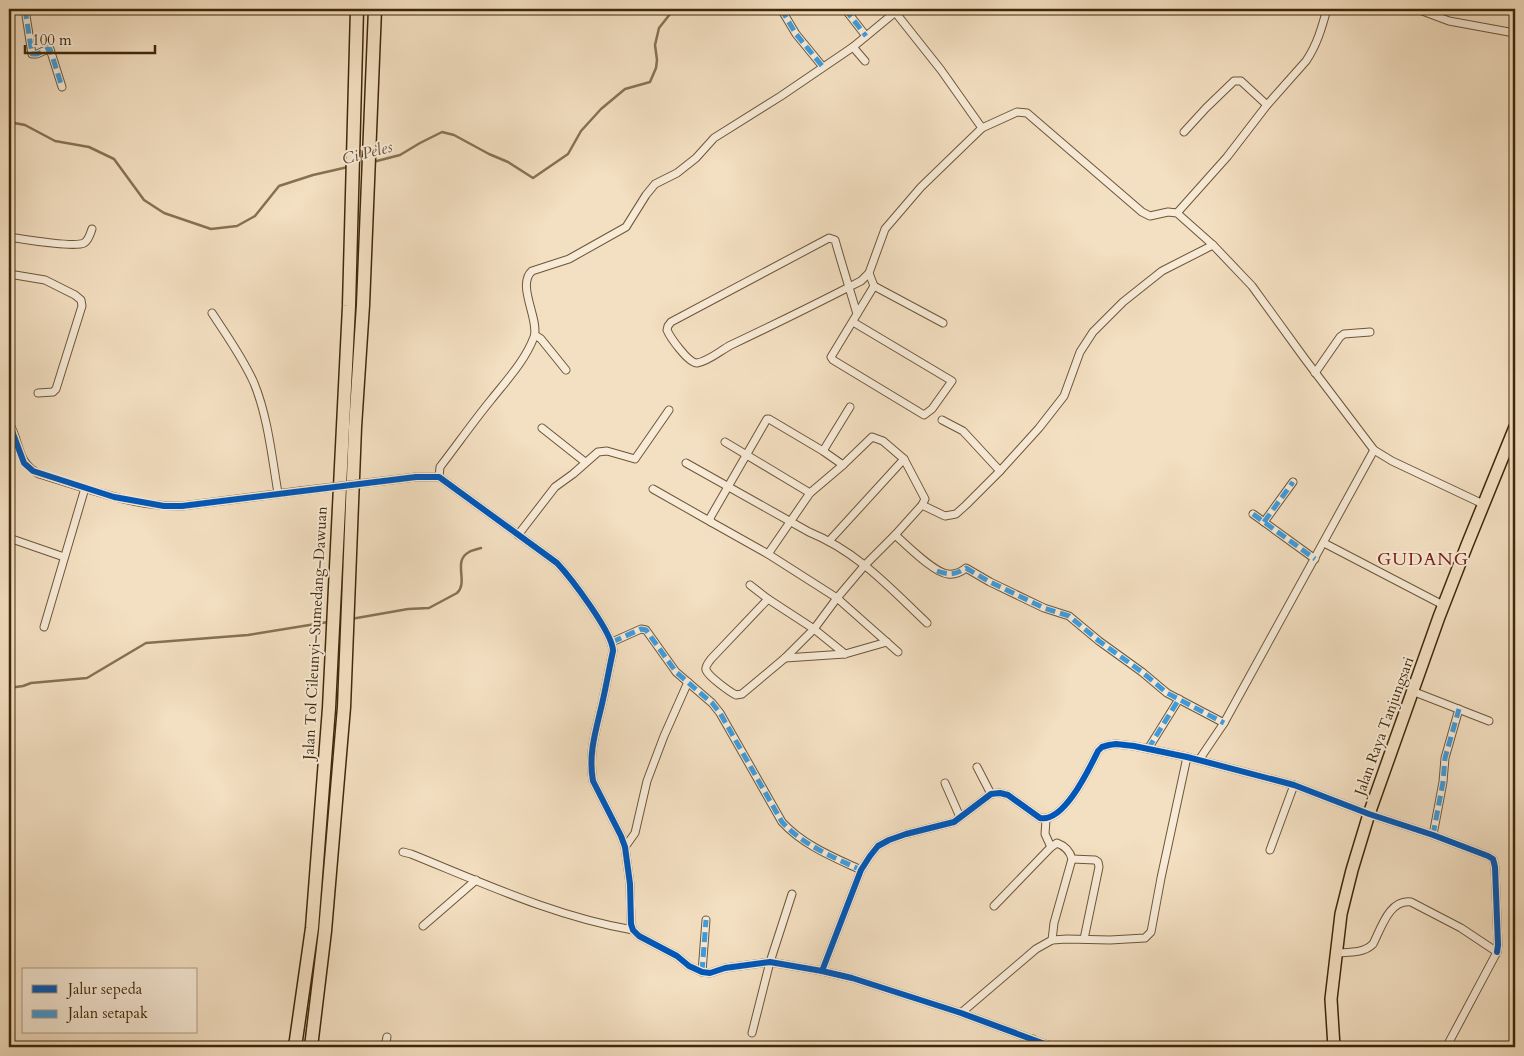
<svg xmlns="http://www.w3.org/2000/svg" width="1524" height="1056" viewBox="0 0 1524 1056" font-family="Cardo,serif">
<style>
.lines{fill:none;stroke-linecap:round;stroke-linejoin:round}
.stream{stroke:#877151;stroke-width:2.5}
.minor-casing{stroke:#6d5636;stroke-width:9}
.trunk-casing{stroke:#402808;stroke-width:14}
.motorway-casing{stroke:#402808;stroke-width:15}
.minor{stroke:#f7ead7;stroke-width:7}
.trunk{stroke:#f3dfc1;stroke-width:11}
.motorway{stroke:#f3dfc1;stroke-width:12}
.minor-bridge-casing{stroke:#6d5636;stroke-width:9;stroke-linecap:butt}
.minor-bridge{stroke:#f7ead7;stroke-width:7}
.quiet{stroke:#3f9cdd;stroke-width:5;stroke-dasharray:10 5;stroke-linecap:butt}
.cycleway-casing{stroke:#f7ead7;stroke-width:9}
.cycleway{stroke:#0057b8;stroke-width:6}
.labels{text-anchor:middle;stroke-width:4;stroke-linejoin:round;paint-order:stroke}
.street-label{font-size:15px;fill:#402808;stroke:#f7ead7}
.water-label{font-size:16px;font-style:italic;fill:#634c2d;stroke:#f7ead7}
.quarter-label{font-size:18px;letter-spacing:1px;fill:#7a1f14;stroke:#f7ead7}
</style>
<rect width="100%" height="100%" fill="#f3dfc1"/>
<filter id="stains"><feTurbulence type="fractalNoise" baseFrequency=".004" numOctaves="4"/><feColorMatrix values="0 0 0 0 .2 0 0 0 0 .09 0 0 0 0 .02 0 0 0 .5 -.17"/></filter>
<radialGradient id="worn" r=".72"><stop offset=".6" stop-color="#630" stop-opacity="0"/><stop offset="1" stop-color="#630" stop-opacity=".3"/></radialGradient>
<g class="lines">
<!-- stream -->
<g class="stream">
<path d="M 9,122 L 25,125 L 55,141 L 89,147 L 114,159 L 144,200 L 164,213 L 211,229 L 237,226 L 255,216 L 279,186 L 313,175 L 348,167"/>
<path d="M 373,162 L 400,155 L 420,143 L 442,132 L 454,135 L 489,154 L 508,162 L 533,178 L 568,154 L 581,131 L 601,109 L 625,89 L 650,82 L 656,68 L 657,60 L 655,45 L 659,28 L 674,9"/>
<path d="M 351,619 L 408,609 L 429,608 L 457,593 C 469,582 452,561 469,552 C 472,550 477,549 481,548"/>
<path d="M 9,688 L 23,686 L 31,683 L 87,678 L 146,643 L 248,635 L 328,622"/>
</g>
<defs>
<g id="minor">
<path d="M 25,9 L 32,54 L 37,54 L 48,49 L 50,49 L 62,87"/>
<path d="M 781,9 L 796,34 L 823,67"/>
<path d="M 845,9 L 866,36"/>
<path d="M 1417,9 L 1449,21 L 1509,32 L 1515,32"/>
<path d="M 895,12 L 941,70 L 982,128 L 1017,112 L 1027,113 L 1142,212 L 1150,216 L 1168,212 L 1177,213 L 1213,245 L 1252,286 L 1305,359 L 1374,450 L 1392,461 L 1483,504"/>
<path d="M 853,47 L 865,61"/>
<path d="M 1184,132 L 1206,108 L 1234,81 L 1241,81 L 1267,105"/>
<path d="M 1177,213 L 1227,157 L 1267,105 L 1306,61 C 1317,45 1322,27 1327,9"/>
<path d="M 9,237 C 23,239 74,248 84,243 C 89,240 90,234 92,229"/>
<path d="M 9,274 L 45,280 L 75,295 L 81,300 L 82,306 L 56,389 L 53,392 L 38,393"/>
<path d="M 874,286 L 943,323"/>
<path d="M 212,313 C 227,336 243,358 254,383 C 268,417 272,458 278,493"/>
<path d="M 857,314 C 850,290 842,265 835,240 L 829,238 L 671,322 L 668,326 L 667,330 C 670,337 688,363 697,363 C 709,361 721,350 731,345 C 771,326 810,307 849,287 L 861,281 L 869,273"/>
<path d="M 853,322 L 952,381 L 932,409 L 924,415 L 833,360 L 831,357 L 874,286 L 869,273 L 885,229 L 921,187 L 982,128"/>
<path d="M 535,335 L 541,339 L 566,370"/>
<path d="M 1315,373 L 1340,337 L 1344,334 L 1370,332"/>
<path d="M 942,420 L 963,431 L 1000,471"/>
<path d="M 9,423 C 21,443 16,462 39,474 C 86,488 133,507 182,506 L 300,491"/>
<path d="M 542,428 L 585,462"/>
<path d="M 725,442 L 810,493"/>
<path d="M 823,451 L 850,407"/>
<path d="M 686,463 L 809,532 C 858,552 889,587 927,623"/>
<path d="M 843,465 L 823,451 L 769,419 L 767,419 L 710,518 L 711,522 L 768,554 L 837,598 L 898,652"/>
<path d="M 416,477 L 439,477 L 557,563 C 571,578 613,633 613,651 C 609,669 606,687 602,704 C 596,730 588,754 593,781 L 621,836 L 625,847 L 630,884 L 631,924 L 633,930 L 639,936 L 677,956 L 689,966 L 702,972 L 710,973 L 725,968 L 770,962 L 822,971 L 852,978 L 961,1013 L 1053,1047"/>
<path d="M 439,477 L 440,467 C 457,445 473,422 491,400 C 506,381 525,361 534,337 C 540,320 516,285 532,271 L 569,259 L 626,227 L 646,195 L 655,184 L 677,173 L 696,158 L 714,138 L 781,96 L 853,47 L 899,9"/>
<path d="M 653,489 L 711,522"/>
<path d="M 1253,514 L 1315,559"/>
<path d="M 1264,522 L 1293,482"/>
<path d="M 518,535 L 555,487 L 573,474 L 598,452 L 607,451 L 635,459 L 669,410"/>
<path d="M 895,535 C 907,545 934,573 948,574 C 955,575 961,572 966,568 L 990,582 L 1044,608 L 1069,616 L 1099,641 L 1142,672 L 1167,693 L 1224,723"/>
<path d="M 9,538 L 64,557"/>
<path d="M 830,540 L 904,459"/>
<path d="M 1324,543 L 1443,605"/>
<path d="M 768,554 L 810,493 L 843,465 L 872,437 L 883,441 L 904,459 L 925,499 L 922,505"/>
<path d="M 750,585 L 768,599 L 814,629 L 845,654"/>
<path d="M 768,599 L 711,659 C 709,662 705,666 706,670 C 709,677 730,692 736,695 L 742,694 L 785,658 L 814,629 L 837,598 L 865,565 L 895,535 L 922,505 L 945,516 L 956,514 L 966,505 L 1000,471 L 1039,428 L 1064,396 L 1080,352 L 1093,332 L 1123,302 L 1162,271 L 1213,245"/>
<path d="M 44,627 L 85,488"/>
<path d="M 612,642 L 641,629 L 646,630 L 676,672 L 712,703 L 720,713 L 782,822 C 803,845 833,857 861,870"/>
<path d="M 785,658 L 845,654 L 887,642"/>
<path d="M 1412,691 L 1489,721"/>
<path d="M 1148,749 L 1179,699"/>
<path d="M 1199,760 L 1224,723 L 1374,450"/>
<path d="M 977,767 L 991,794"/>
<path d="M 945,783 L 960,817"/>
<path d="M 1046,819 L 1045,834 L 1051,847 L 1057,843 C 1065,846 1070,851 1072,859 L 1054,923 L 1052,940"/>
<path d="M 1433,835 L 1443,782 L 1445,758 L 1459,709"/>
<path d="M 625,847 L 635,833 L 647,781 L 664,736 L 688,682"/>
<path d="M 1270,850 L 1294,785"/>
<path d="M 403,852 L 411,854 C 483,883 556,917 633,930"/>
<path d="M 1072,859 L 1095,860 L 1098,862 L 1099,867 L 1084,939"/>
<path d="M 994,906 L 1051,847"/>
<path d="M 423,926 L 476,880"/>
<path d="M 1335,953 C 1348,952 1363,954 1373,944 C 1381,929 1389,899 1411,902 L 1461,928 L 1497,952 L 1448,1044"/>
<path d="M 822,971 L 861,870 L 870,856 L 878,846 L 889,840 L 906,834 L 954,822 L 991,794 L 1000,793 L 1008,795 L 1040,818 C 1064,823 1089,769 1098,751 L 1102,747 L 1109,745 L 1116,744 L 1134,746 L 1187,757 L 1294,785 L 1369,814 L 1433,835 L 1488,856 L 1493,859 L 1495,867 L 1498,945 L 1497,952"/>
<path d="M 702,972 L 706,920"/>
<path d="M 961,1013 L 1036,949 L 1052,940 L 1067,939 L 1110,940 L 1145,938 L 1151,932 L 1161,878 L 1187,757"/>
<path d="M 752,1033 L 770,962 L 792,894"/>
<path d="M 385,1047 L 387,1037"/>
<path d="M 1019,1047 L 1024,1046 L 1033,1039"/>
</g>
<path id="trunk" d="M 1334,1047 L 1331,999 L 1341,914 L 1352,870 L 1369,814 L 1439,617 L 1467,545 L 1515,427"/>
<g id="motorway">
<path d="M 295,1047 L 312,928 L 329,708 L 349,306 L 357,9"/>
<path d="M 311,1047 L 325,931 L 344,707 L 355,427 L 363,305 L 375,9"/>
</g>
</defs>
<!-- minor casing -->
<use href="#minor" class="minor-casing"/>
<!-- trunk casing -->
<use href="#trunk" class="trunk-casing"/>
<!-- motorway casing -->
<use href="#motorway" class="motorway-casing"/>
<!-- minor -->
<use href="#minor" class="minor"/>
<!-- trunk -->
<use href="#trunk" class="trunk"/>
<!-- motorway -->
<use href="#motorway" class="motorway"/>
<defs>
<path id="minor-bridge" d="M 300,491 L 416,477"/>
</defs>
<!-- minor-bridge casing -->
<use href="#minor-bridge" class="minor-bridge-casing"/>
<!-- minor-bridge -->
<use href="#minor-bridge" class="minor-bridge"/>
<!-- quiet -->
<g class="quiet">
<path d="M 25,9 L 32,54 L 37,54 L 48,49 L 50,49 L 62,87"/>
<path d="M 781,9 L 796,34 L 823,67"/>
<path d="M 845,9 L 866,36"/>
<path d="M 1253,514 L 1315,559"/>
<path d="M 1264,522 L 1293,482"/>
<path d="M 937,571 C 949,575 955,575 966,568 L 990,582 L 1044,608 L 1069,616 L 1099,641 L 1142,672 L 1167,693 L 1224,723"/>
<path d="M 612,642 L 641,629 L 646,630 L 676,672 L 712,703 L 720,713 L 782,822 C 803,845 833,857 861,870"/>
<path d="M 1148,749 L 1179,699"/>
<path d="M 1433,835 L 1443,782 L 1445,758 L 1459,709"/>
<path d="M 702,972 L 706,920"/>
</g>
<defs>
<g id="cycleway">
<path d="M 9,423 L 24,463 L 33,471 L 114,497 L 164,506 L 182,506 L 416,477 L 439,477 L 557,563 C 571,578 613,633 613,651 C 609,669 606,687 602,704 C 596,730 588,754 593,781 L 621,836 L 625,847 L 630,884 L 631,924 L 633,930 L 639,936 L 677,956 L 689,966 L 702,972 L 710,973 L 725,968 L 770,962 L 822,971 L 852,978 L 961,1013 L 1053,1047"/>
<path d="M 822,971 L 861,870 L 870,856 L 878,846 L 889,840 L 906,834 L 954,822 L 991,794 L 1000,793 L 1008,795 L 1040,818 C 1064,823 1089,769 1098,751 L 1102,747 L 1109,745 L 1116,744 L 1134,746 L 1187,757 L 1294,785 L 1369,814 L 1433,835 L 1488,856 L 1493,859 L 1495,867 L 1498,945 L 1497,952"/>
</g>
</defs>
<!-- cycleway casing -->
<use href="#cycleway" class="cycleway-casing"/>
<!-- cycleway -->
<use href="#cycleway" class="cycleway"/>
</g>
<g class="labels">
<!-- street labels -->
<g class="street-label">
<text transform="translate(315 633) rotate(-87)" y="5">Jalan Tol Cileunyi–Sumedang–Dawuan</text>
<text transform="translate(1384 726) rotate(-70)" y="5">Jalan Raya Tanjungsari</text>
</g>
<!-- water labels -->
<g class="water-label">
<text transform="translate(367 152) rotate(-15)" y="6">Ci Peles</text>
</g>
<!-- quarter labels -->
<g class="quarter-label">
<text x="1423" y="565">GUDANG</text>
</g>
</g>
<!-- margin -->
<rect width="1524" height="1056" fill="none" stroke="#f3dfc1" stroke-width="30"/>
<rect x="10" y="10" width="1504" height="1036" fill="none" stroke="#402808" stroke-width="2.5"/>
<rect x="15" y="15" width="1494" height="1026" fill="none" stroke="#402808"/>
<!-- legend -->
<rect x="22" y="968" width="175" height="65" fill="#f7ead7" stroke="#ae9c84"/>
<rect x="32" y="985" width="25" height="8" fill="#0057b8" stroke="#ae9c84"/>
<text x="68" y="994" font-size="15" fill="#402808">Jalur sepeda</text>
<rect x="32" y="1010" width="25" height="8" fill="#3f9cdd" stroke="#ae9c84"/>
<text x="68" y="1018" font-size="15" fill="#402808">Jalan setapak</text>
<!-- scale -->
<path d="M25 45v8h130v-8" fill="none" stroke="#402808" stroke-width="2.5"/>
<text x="32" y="45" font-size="15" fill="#402808" stroke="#f7ead7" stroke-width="4" paint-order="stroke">100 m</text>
<rect width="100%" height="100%" filter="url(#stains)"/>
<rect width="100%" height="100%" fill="url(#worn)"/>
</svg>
